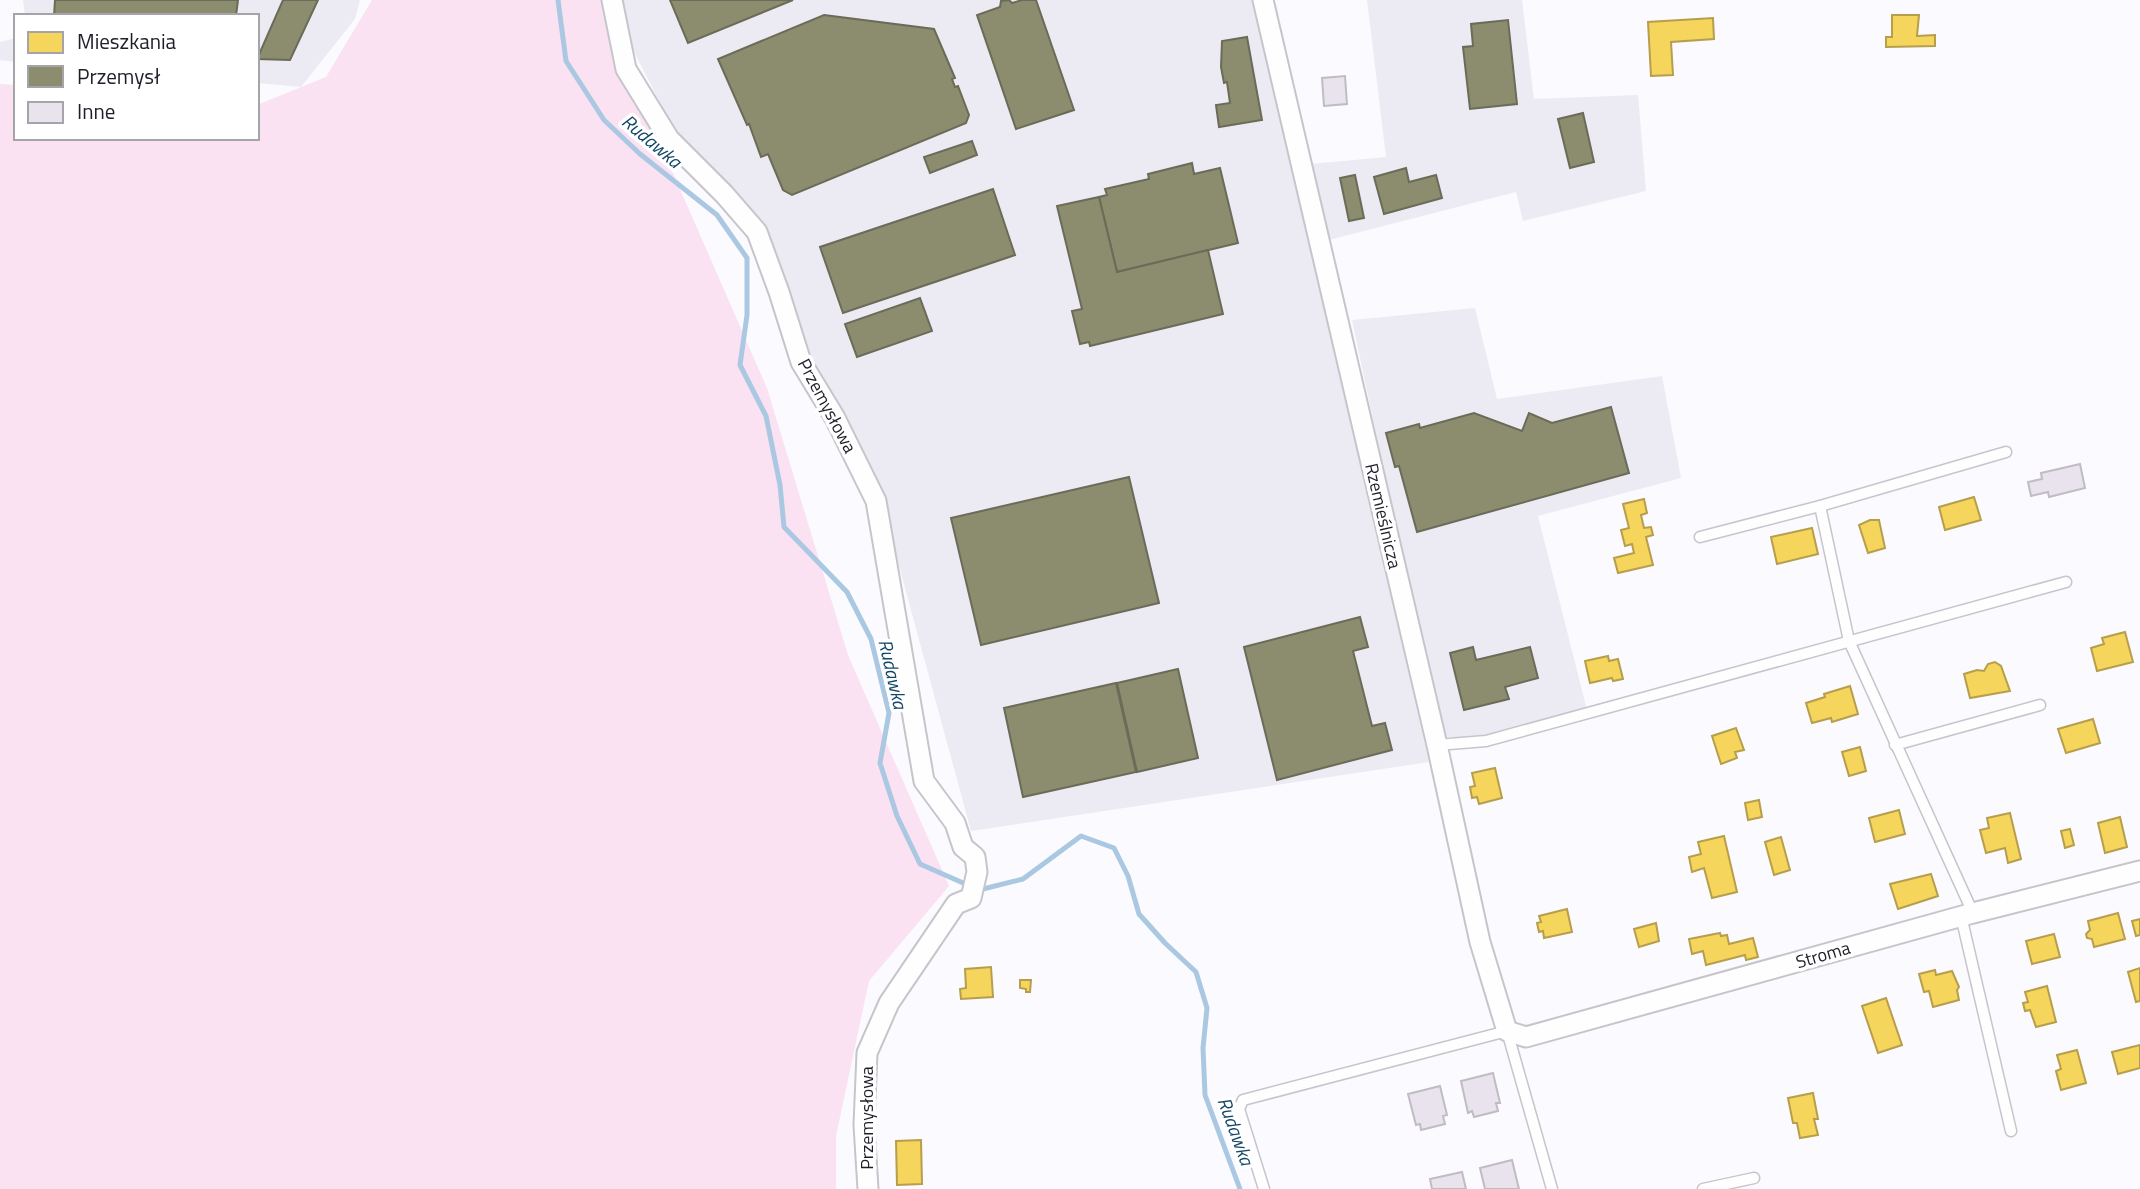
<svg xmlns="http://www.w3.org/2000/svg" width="2140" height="1189" viewBox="0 0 2140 1189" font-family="'Titillium Web',sans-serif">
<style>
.built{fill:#ecebf4}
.green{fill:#fae2f2}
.homes{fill:#f6d55c;stroke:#b69e4c;stroke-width:2}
.industry{fill:#8c8c6e;stroke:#6b6b59;stroke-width:2}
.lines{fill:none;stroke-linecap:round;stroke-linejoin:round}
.stream{stroke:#aac8e1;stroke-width:5}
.building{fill:#e9e3ed;stroke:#c0bcc3;stroke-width:2}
.lane-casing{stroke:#c6c5cb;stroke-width:13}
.street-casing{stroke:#c6c5cb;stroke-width:23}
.lane{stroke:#fefeff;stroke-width:10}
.street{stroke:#fefeff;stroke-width:19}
.labels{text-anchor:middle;stroke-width:7;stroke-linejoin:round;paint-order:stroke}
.street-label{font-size:18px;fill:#1f1e28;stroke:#fff}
.water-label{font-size:19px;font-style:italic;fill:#124767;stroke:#fff}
</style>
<rect width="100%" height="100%" fill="#fbfafe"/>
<!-- built -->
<g class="built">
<path d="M 23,0 L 360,0 L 355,19 L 301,87 L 257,83 L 257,16 L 25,16 Z"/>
<path d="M 622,0 L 1254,0 L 1429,762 L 971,831 L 880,496 L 806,354 L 766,226 L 675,132 L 629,42 Z"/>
<path d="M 1367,0 L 1522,0 L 1534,99 L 1638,95 L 1646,191 L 1523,221 L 1516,192 L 1325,241 L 1311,164 L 1386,157 Z"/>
<path d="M 16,38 L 16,62 L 0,60 L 0,42 Z"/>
<path d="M 1475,308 L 1497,399 L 1662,376 L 1681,478 L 1538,516 L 1587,710 L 1486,737 L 1440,737 L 1352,320 Z"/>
</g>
<!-- green -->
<path class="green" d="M 372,0 L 607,0 L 666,157 L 767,388 L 848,655 L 949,886 L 869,981 L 836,1136 L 836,1189 L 0,1189 L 0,84 L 16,85 L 16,138 L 257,138 L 257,105 L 326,77 Z"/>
<!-- homes -->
<g class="homes">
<path d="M 1892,15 L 1919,15 L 1917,36 L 1935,35 L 1935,46 L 1886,47 L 1886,37 L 1892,37 Z"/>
<path d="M 1713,18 L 1714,39 L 1671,42 L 1673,75 L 1651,76 L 1648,22 Z"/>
<path d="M 1974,497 L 1981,520 L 1945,530 L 1939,507 Z"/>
<path d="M 1644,499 L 1647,513 L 1641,515 L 1644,528 L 1651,527 L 1653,535 L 1646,537 L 1653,565 L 1618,573 L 1614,558 L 1634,553 L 1632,544 L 1625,546 L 1621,530 L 1629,528 L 1623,504 Z"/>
<path d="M 1870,520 L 1879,520 L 1885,548 L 1868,553 L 1859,525 Z"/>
<path d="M 1812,528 L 1818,554 L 1777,564 L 1771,537 Z"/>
<path d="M 2125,632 L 2133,662 L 2097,671 L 2091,648 L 2104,644 L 2102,638 Z"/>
<path d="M 1608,656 L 1609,661 L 1618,659 L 1623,679 L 1613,681 L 1612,678 L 1590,683 L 1585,661 Z"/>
<path d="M 1995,662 L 2001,666 L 2010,691 L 1970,698 L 1964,674 L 1977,670 L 1984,671 L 1988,664 Z"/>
<path d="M 1850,686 L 1858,714 L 1832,722 L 1831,718 L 1812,723 L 1806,703 L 1825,697 L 1824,694 Z"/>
<path d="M 2093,719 L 2100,743 L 2066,753 L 2058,729 Z"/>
<path d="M 1736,728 L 1744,750 L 1735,752 L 1737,758 L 1721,764 L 1712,736 Z"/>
<path d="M 1860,747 L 1866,771 L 1849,776 L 1842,752 Z"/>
<path d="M 1495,768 L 1502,798 L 1479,804 L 1477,797 L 1472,798 L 1470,787 L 1475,786 L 1472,773 Z"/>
<path d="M 1759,800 L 1762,817 L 1748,820 L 1745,803 Z"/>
<path d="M 1899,810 L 1905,834 L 1875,842 L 1869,818 Z"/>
<path d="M 2010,813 L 2021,859 L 2008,863 L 2005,848 L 1986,853 L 1980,830 L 1989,828 L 1987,818 Z"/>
<path d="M 2120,817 L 2127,847 L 2105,853 L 2098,823 Z"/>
<path d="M 2070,829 L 2074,845 L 2065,848 L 2061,831 Z"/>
<path d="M 1724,836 L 1737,892 L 1712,898 L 1704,868 L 1692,872 L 1689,857 L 1701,854 L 1698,842 Z"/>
<path d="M 1781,837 L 1790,870 L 1774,875 L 1765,842 Z"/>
<path d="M 1931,874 L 1938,896 L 1898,909 L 1890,884 Z"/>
<path d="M 1567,909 L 1572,932 L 1544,938 L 1543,931 L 1539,932 L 1537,923 L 1541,922 L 1539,916 Z"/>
<path d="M 2118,913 L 2125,939 L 2094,947 L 2092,939 L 2087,938 L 2086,934 L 2090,930 L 2088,921 Z"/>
<path d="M 2140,919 L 2140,935 L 2136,936 L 2132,921 Z"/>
<path d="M 1656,923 L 1659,941 L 1639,947 L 1634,929 Z"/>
<path d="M 1720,933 L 1721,936 L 1727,935 L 1729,944 L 1753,938 L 1758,957 L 1746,960 L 1745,955 L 1706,965 L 1703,951 L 1692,954 L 1689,939 Z"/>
<path d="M 2054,934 L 2060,957 L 2032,964 L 2026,941 Z"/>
<path d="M 991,967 L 993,997 L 961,999 L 960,989 L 966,988 L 965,969 Z"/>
<path d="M 2140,968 L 2140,1001 L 2136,1002 L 2128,972 Z"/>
<path d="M 1935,970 L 1936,975 L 1952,971 L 1959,987 L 1957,990 L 1959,1000 L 1933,1007 L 1929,991 L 1924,992 L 1919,974 Z"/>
<path d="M 1020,980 L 1031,980 L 1030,992 L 1026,992 L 1026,989 L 1020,988 Z"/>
<path d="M 2047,986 L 2056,1022 L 2036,1027 L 2030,1010 L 2025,1011 L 2023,1003 L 2028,1002 L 2025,992 Z"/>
<path d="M 1886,998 L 1902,1045 L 1878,1053 L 1862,1006 Z"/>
<path d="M 2140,1045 L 2140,1068 L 2118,1074 L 2112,1052 Z"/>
<path d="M 2077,1050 L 2086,1083 L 2061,1090 L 2056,1071 L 2061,1069 L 2057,1055 Z"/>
<path d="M 1813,1093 L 1818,1119 L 1814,1119 L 1818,1135 L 1800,1138 L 1797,1123 L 1793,1123 L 1788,1098 Z"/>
<path d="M 921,1140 L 922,1184 L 897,1185 L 896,1141 Z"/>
</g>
<!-- industry -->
<g class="industry">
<path d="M 55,0 L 238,0 L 236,16 L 54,16 Z"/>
<path d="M 283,0 L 318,0 L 290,60 L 257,59 Z"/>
<path d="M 670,0 L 793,0 L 688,43 Z"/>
<path d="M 1009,0 L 1012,3 L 1022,0 L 1036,0 L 1074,110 L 1016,129 L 977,15 L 1000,7 L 1001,1 Z"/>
<path d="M 824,15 L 934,29 L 955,78 L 952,79 L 955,87 L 958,86 L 969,115 L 966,123 L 792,195 L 783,190 L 768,154 L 761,157 L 749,124 L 747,125 L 718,59 Z"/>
<path d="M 1508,20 L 1517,104 L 1470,109 L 1463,47 L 1473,46 L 1471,24 Z"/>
<path d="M 1247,37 L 1262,120 L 1219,127 L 1216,105 L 1230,103 L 1227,82 L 1224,83 L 1221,67 L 1222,41 Z"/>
<path d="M 1583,113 L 1594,162 L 1570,168 L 1558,119 Z"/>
<path d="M 972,141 L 977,155 L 930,173 L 924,157 Z"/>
<path d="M 1192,163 L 1194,174 L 1220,168 L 1238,243 L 1117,272 L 1099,197 L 1107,195 L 1105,189 L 1149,179 L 1148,174 Z"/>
<path d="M 1406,168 L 1409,182 L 1436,175 L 1442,198 L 1384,214 L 1374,177 Z"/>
<path d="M 1355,175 L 1364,218 L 1349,221 L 1340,178 Z"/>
<path d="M 993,189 L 1015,255 L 843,313 L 820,247 Z"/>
<path d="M 1099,197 L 1117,272 L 1208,250 L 1223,314 L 1090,346 L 1089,342 L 1080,344 L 1072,311 L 1082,309 L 1057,206 Z"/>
<path d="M 920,298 L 932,331 L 857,357 L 845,324 Z"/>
<path d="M 1611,407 L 1629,473 L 1417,532 L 1399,466 L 1395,467 L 1386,433 L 1419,424 L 1420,428 L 1474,413 L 1522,431 L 1529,413 L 1552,423 Z"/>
<path d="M 1129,477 L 1159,603 L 981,645 L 951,518 Z"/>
<path d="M 1360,617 L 1368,647 L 1353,651 L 1372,726 L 1385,723 L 1392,750 L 1277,780 L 1244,647 Z"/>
<path d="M 1473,647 L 1476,660 L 1530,647 L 1538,678 L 1505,687 L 1509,699 L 1464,710 L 1450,653 Z"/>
<path d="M 1178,669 L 1198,758 L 1137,772 L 1117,683 Z"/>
<path d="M 1116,683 L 1136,772 L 1023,797 L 1004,708 Z"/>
</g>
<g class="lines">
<!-- stream -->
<g class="stream">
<path d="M 558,0 L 566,61 L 604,120 L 640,154 L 717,215 L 747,258 L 747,315 L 740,365 L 766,416 L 780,485 L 784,527 L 847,592 L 871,639 L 889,713 L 880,763 L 897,816 L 920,864 L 970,886"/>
<path d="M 979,890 L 1023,879 L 1081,836 L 1114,848 L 1128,876 L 1139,914 L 1165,943 L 1196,972 L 1207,1008 L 1203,1048 L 1205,1095 L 1240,1189"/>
</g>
</g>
<!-- building -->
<g class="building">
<path d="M 1345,76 L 1347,104 L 1324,106 L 1322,78 Z"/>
<path d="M 2080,464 L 2085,488 L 2049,497 L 2048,492 L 2031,496 L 2028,482 L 2042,479 L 2041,473 Z"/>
<path d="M 1493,1073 L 1500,1103 L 1496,1103 L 1498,1111 L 1474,1117 L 1472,1111 L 1468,1113 L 1461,1081 Z"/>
<path d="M 1440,1086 L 1447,1115 L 1443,1116 L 1445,1124 L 1421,1130 L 1420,1124 L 1416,1125 L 1408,1094 Z"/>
<path d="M 1512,1160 L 1519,1189 L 1485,1189 L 1480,1168 Z"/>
<path d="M 1462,1172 L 1466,1189 L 1432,1189 L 1430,1179 Z"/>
</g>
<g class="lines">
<defs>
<g id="lane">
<path d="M 1820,506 L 2006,452"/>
<path d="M 1700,537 L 1820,506 L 1849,641 L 1973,913"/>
<path d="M 1437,745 L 1486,741 L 2066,582"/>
<path d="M 1895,745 L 2040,705"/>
<path d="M 1961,916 L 2011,1131"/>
<path d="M 1264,1189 L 1239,1109 L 1243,1100 L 1507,1031 L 1552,1189"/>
<path d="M 1703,1189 L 1754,1178"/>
</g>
<g id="street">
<path d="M 612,0 L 626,69 L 669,139 L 724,194 L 757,232 L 779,292 L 801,362 L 835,418 L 876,501 L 924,781 L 955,823 L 963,847 L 975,857 L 977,872 L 971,898 L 956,904 L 889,1003 L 867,1053 L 864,1125 L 868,1189"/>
<path d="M 1263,0 L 1437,745 L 1480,942 L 1507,1031 L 1526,1037 L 1973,913 L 2140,871"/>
</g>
</defs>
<!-- lane casing -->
<use href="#lane" class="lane-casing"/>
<!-- street casing -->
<use href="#street" class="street-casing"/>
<!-- lane -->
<use href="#lane" class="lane"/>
<!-- street -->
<use href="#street" class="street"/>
</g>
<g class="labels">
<!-- street labels -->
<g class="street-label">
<text transform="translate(827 406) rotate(62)" y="6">Przemysłowa</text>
<text transform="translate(1383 516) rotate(77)" y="6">Rzemieślnicza</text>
<text transform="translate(1823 955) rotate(-16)" y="6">Stroma</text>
<text transform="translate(867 1118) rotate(-90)" y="6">Przemysłowa</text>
</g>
<!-- water labels -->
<g class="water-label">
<text transform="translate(652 141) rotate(40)" y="7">Rudawka</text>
<text transform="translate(893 674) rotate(77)" y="7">Rudawka</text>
<text transform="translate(1236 1131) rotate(70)" y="7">Rudawka</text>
</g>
</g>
<!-- legend -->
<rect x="14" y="14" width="245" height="126" fill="#ffffff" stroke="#a5a5a9" stroke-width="2"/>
<rect x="28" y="32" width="35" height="21" fill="#f6d55c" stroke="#a5a5a9" stroke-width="2"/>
<text x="77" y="49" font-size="21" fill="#1f1e28">Mieszkania</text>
<rect x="28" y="66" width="35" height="21" fill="#8c8c6e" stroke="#a5a5a9" stroke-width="2"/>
<text x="77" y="84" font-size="21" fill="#1f1e28">Przemysł</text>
<rect x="28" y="102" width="35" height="21" fill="#e9e3ed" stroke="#a5a5a9" stroke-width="2"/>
<text x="77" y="119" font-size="21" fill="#1f1e28">Inne</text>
</svg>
